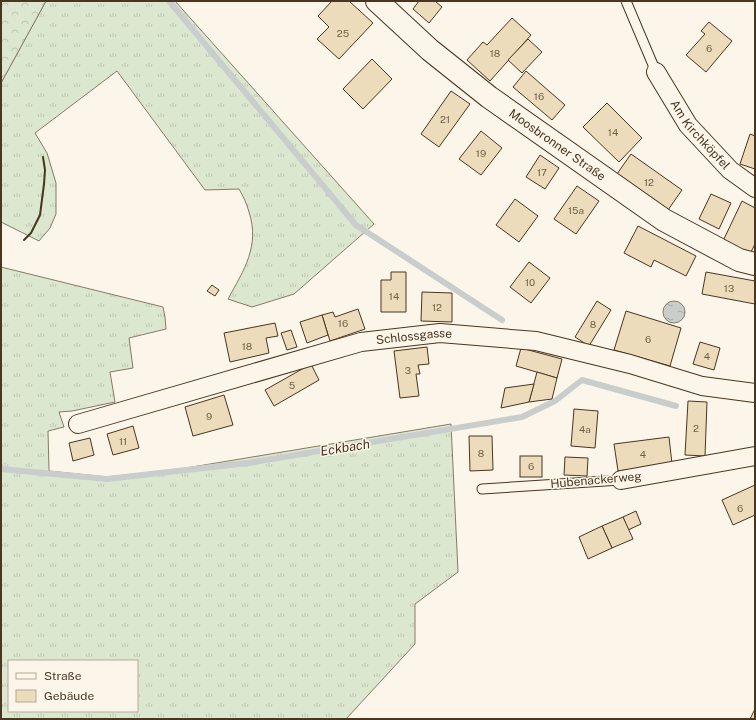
<svg xmlns="http://www.w3.org/2000/svg" width="756" height="720" viewBox="0 0 756 720" font-family="'Public Sans',sans-serif">
<style>
.grass{fill:url(#grass-tufts);stroke:#887966;fill-rule:evenodd}
.forest{fill:url(#forest-crowns);stroke:#887966}
.water{fill:url(#water-ripples);stroke:#887966}
.lines{fill:none;stroke-linecap:round;stroke-linejoin:round}
.stream{stroke:#c9cecd;stroke-width:6}
.building{fill:#ecdcbc;stroke:#4a3520}
.lane-casing{stroke:#4a3520;stroke-width:11}
.street-casing{stroke:#4a3520;stroke-width:20}
.secondary-casing{stroke:#4a3520;stroke-width:24}
.lane{stroke:#fbf6e9;stroke-width:9}
.street{stroke:#fbf6e9;stroke-width:18}
.secondary{stroke:#fbf6e9;stroke-width:22}
.wall{stroke:#4a3520;stroke-width:2}
.labels{text-anchor:middle;stroke-width:3;stroke-linejoin:round;paint-order:stroke}
.number-label{font-size:10px;fill:#725f47}
.street-label{font-size:12px;fill:#4a3520;stroke:#fbf6e9}
.water-label{font-size:13px;font-style:italic;fill:#4a3520;stroke:#fbf6e9}
</style>
<defs>
<pattern id="grass-tufts" width="24" height="20" patternUnits="userSpaceOnUse"><rect width="24" height="20" fill="#dce7d0"/><path d="M3 7l-1-3M5 7V3M7 7l1-3M15 17l-1-3M17 17v-4M19 17l1-3" fill="none" stroke="#bec7b2"/></pattern>
<pattern id="forest-crowns" width="20" height="18" patternUnits="userSpaceOnUse"><rect width="20" height="18" fill="#dce7d0"/><path d="M2 6a3 3 0 1 1 6 0M12 15a3 3 0 1 1 6 0" fill="none" stroke="#bec7b2"/></pattern>
<pattern id="water-ripples" width="26" height="14" patternUnits="userSpaceOnUse"><rect width="26" height="14" fill="#c9cecd"/><path d="M2 4q2-2 4 0t4 0M15 11q2-2 4 0t4 0" fill="none" stroke="#a5a8a6"/></pattern>
</defs>
<rect width="100%" height="100%" fill="#fbf6e9"/>
<!-- grass -->
<g class="grass">
<path d="M 46,1 L 175,1 L 374,224 L 294,294 L 252,307 L 228,299 C 244,270 260,246 249,212 C 247,204 243,196 239,189 L 205,190 L 117,71 L 35,133 L 47,153 L 56,183 L 56,214 L 50,228 L 39,241 L 1,222 L 1,83 Z"/>
<path d="M 1,267 L 163,307 L 165,317 L 166,329 L 129,338 L 133,368 L 110,372 L 115,402 L 72,411 L 59,412 L 64,427 L 48,431 L 49,471 L 107,477 L 180,469 L 451,424 L 458,572 L 415,604 L 415,644 L 346,719 L 1,719 ZM 9,661 L 137,661 L 137,711 L 9,711 Z"/>
</g>
<!-- forest -->
<path class="forest" d="M 1,1 L 46,1 L 1,83 Z"/>
<!-- water -->
<circle class="water" cx="674" cy="312" r="11"/>
<g class="lines">
<!-- stream -->
<g class="stream">
<path d="M 169,1 L 356,225 L 502,320"/>
<path d="M 1,469 L 107,479 L 248,463 L 522,417 L 555,401 L 582,380 L 676,406"/>
</g>
</g>
<!-- building -->
<g class="building">
<path d="M 332,1 L 349,1 L 373,23 L 339,59 L 317,39 L 329,27 L 318,16 Z"/>
<path d="M 419,1 L 435,1 L 442,7 L 429,23 L 413,9 Z"/>
<path d="M 512,18 L 531,35 L 490,81 L 467,60 L 483,42 L 487,45 Z"/>
<path d="M 709,22 L 732,41 L 706,72 L 686,55 L 705,34 L 701,31 Z"/>
<path d="M 528,39 L 542,52 L 522,73 L 508,60 Z"/>
<path d="M 372,59 L 392,79 L 363,109 L 343,89 Z"/>
<path d="M 526,71 L 565,105 L 552,120 L 513,87 Z"/>
<path d="M 451,91 L 470,104 L 439,147 L 421,134 Z"/>
<path d="M 607,103 L 642,138 L 619,162 L 583,127 Z"/>
<path d="M 481,131 L 502,148 L 481,175 L 459,159 Z"/>
<path d="M 750,134 L 755,136 L 755,169 L 740,164 Z"/>
<path d="M 631,154 L 682,190 L 668,210 L 617,174 Z"/>
<path d="M 540,155 L 559,168 L 545,189 L 526,177 Z"/>
<path d="M 577,186 L 599,201 L 576,234 L 554,219 Z"/>
<path d="M 711,194 L 731,203 L 719,229 L 699,219 Z"/>
<path d="M 515,199 L 538,216 L 519,242 L 496,225 Z"/>
<path d="M 742,201 L 755,208 L 755,244 L 750,254 L 723,241 Z"/>
<path d="M 638,226 L 696,256 L 686,276 L 654,260 L 651,267 L 624,253 Z"/>
<path d="M 529,262 L 550,278 L 531,303 L 510,287 Z"/>
<path d="M 391,272 L 406,272 L 406,312 L 381,312 L 381,280 L 391,280 Z"/>
<path d="M 706,272 L 755,281 L 755,304 L 702,294 Z"/>
<path d="M 212,285 L 219,290 L 215,296 L 207,291 Z"/>
<path d="M 422,292 L 452,293 L 452,322 L 421,321 Z"/>
<path d="M 597,301 L 611,310 L 589,346 L 575,337 Z"/>
<path d="M 358,309 L 365,329 L 330,341 L 322,315 L 333,312 L 335,317 Z"/>
<path d="M 626,311 L 681,328 L 670,366 L 614,350 Z"/>
<path d="M 322,315 L 328,335 L 307,343 L 300,322 Z"/>
<path d="M 275,323 L 278,336 L 266,338 L 269,353 L 230,362 L 224,333 Z"/>
<path d="M 291,330 L 297,347 L 287,350 L 281,333 Z"/>
<path d="M 700,342 L 720,348 L 714,370 L 693,364 Z"/>
<path d="M 427,347 L 429,364 L 418,365 L 420,374 L 416,374 L 419,396 L 400,398 L 394,351 Z"/>
<path d="M 521,348 L 562,359 L 557,378 L 516,366 Z"/>
<path d="M 311,364 L 319,380 L 274,406 L 265,390 Z"/>
<path d="M 537,372 L 557,378 L 552,399 L 529,402 Z"/>
<path d="M 534,384 L 529,402 L 501,408 L 505,388 Z"/>
<path d="M 224,395 L 233,425 L 193,436 L 185,407 Z"/>
<path d="M 688,401 L 707,402 L 705,456 L 685,455 Z"/>
<path d="M 574,409 L 598,411 L 595,448 L 571,446 Z"/>
<path d="M 133,426 L 139,448 L 113,455 L 107,434 Z"/>
<path d="M 469,436 L 492,436 L 493,470 L 470,471 Z"/>
<path d="M 669,437 L 672,464 L 618,471 L 614,444 Z"/>
<path d="M 90,438 L 94,455 L 73,461 L 69,443 Z"/>
<rect x="520" y="456" width="22" height="21"/>
<path d="M 565,457 L 588,458 L 587,476 L 564,475 Z"/>
<path d="M 755,485 L 755,515 L 733,525 L 722,500 Z"/>
<path d="M 636,511 L 641,524 L 628,530 L 623,517 Z"/>
<path d="M 623,517 L 633,539 L 612,548 L 602,526 Z"/>
<path d="M 602,526 L 612,548 L 588,559 L 579,537 Z"/>
<path d="M 755,709 L 755,719 L 750,719 Z"/>
</g>
<g class="lines">
<defs>
<g id="lane">
<path d="M 626,1 L 656,72"/>
<path d="M 482,489 L 621,480"/>
</g>
<g id="street">
<path id="s1" d="M 656,72 L 688,125 L 730,170 L 755,188"/>
<path id="s2" d="M 78,424 L 361,342 L 440,333 L 536,341 L 630,364 L 702,386 L 755,393"/>
<path d="M 621,480 L 755,456"/>
</g>
<g id="secondary">
<path id="s3" d="M 377,1 L 430,50 L 489,97 L 664,220 L 739,260 L 755,264"/>
</g>
</defs>
<!-- lane casing -->
<use href="#lane" class="lane-casing"/>
<!-- street casing -->
<use href="#street" class="street-casing"/>
<!-- secondary casing -->
<use href="#secondary" class="secondary-casing"/>
<!-- lane -->
<use href="#lane" class="lane"/>
<!-- street -->
<use href="#street" class="street"/>
<!-- secondary -->
<use href="#secondary" class="secondary"/>
<!-- wall -->
<path class="wall" d="M 24,240 L 31,233 L 40,215 L 44,184 L 45,170 L 43,157"/>
</g>
<g class="labels">
<!-- number labels -->
<g class="number-label">
<text x="343" y="37">25</text>
<text x="709" y="52">6</text>
<text x="495" y="57">18</text>
<text x="539" y="100">16</text>
<text x="445" y="123">21</text>
<text x="613" y="136">14</text>
<text x="481" y="157">19</text>
<text x="542" y="176">17</text>
<text x="649" y="186">12</text>
<text x="576" y="214">15a</text>
<text x="530" y="286">10</text>
<text x="729" y="292">13</text>
<text x="394" y="300">14</text>
<text x="437" y="311">12</text>
<text x="343" y="327">16</text>
<text x="593" y="328">8</text>
<text x="648" y="343">6</text>
<text x="247" y="350">18</text>
<text x="707" y="360">4</text>
<text x="408" y="374">3</text>
<text x="292" y="389">5</text>
<text x="209" y="420">9</text>
<text x="696" y="432">2</text>
<text x="585" y="433">4a</text>
<text x="123" y="445">11</text>
<text x="481" y="457">8</text>
<text x="643" y="458">4</text>
<text x="531" y="470">6</text>
<text x="740" y="512">6</text>
</g>
<!-- street labels -->
<g class="street-label">
<text dy="4" stroke="none"><textPath href="#s1" startOffset="77">Am Kirchköpfel</textPath></text>
<text dy="4" stroke="none"><textPath href="#s3" startOffset="231">Moosbronner Straße</textPath></text>
<text dy="4" stroke="none"><textPath href="#s2" startOffset="348">Schlossgasse</textPath></text>
<text transform="translate(596 480) rotate(-5)" y="4">Hubenackerweg</text>
</g>
<!-- water labels -->
<g class="water-label">
<text transform="translate(345 447) rotate(-9)" y="5">Eckbach</text>
</g>
</g>
<!-- border -->
<rect width="756" height="720" fill="none" stroke="#4a3520" stroke-width="4"/>
<!-- legend -->
<rect x="8" y="660" width="130" height="52" fill="#fbf6e9" stroke="#b4a999"/>
<rect x="16" y="673" width="20" height="6" fill="#fbf6e9" stroke="#b4a999"/>
<text x="44" y="680" font-size="12" fill="#4a3520">Straße</text>
<rect x="16" y="690" width="20" height="12" fill="#ecdcbc" stroke="#b4a999"/>
<text x="44" y="700" font-size="12" fill="#4a3520">Gebäude</text>
</svg>
